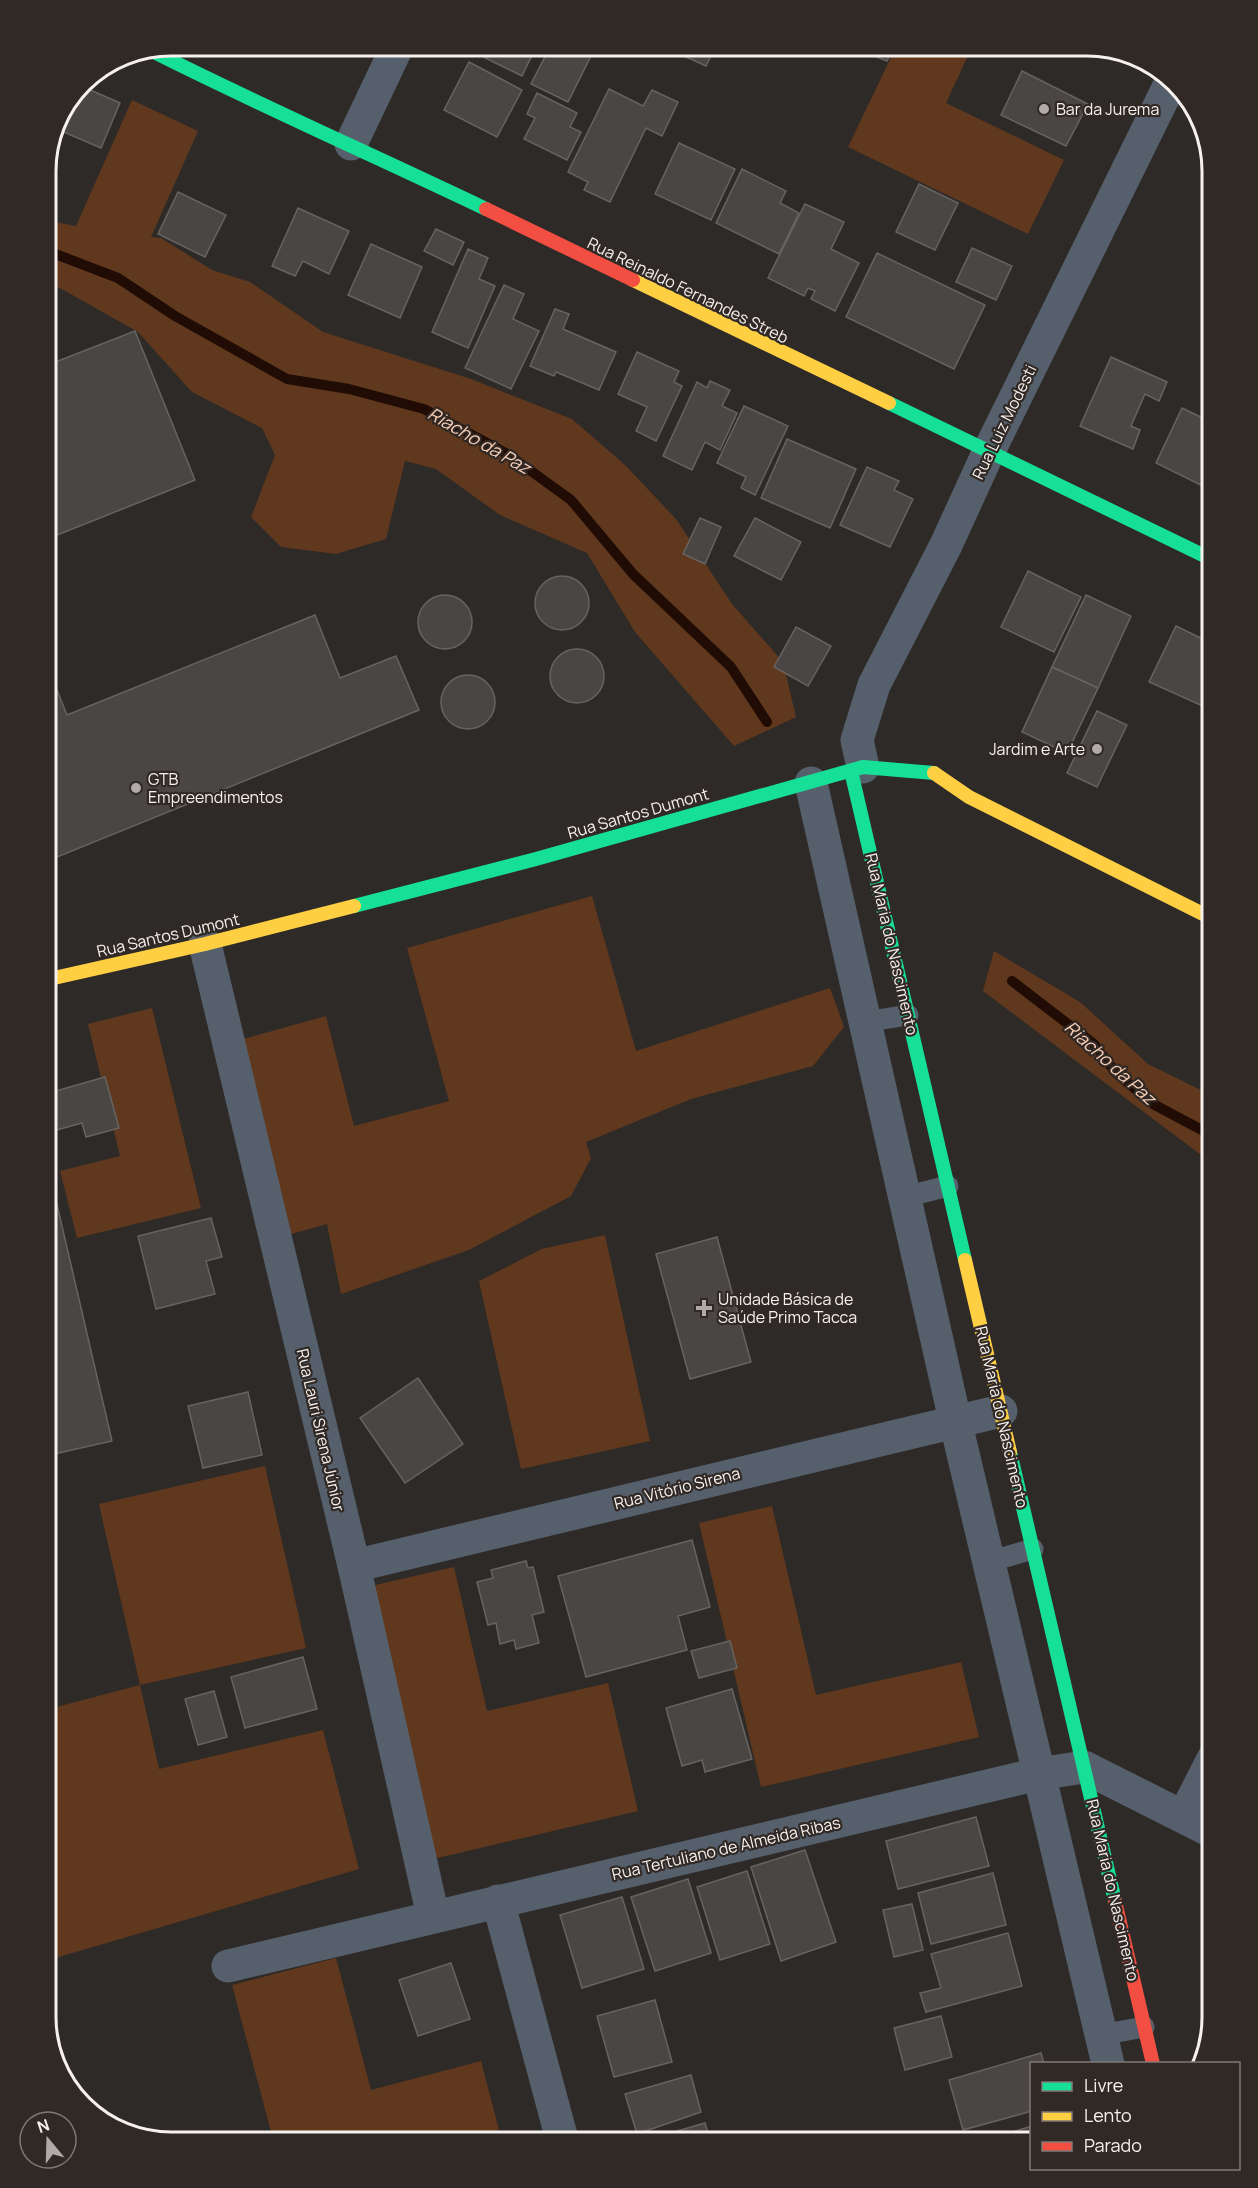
<svg xmlns="http://www.w3.org/2000/svg" width="1258" height="2188" viewBox="0 0 1258 2188" font-family="Manrope,sans-serif">
<style>
.green{fill:#60381d}
.lines{fill:none;stroke-linecap:round;stroke-linejoin:round}
.stream{stroke:#200c04;stroke-width:10}
.building{fill:#4a4644;stroke:#666361;stroke-width:1.5}
.lane{stroke:#56606c;stroke-width:21}
.street{stroke:#56606c;stroke-width:33}
.fast{stroke:#16e098;stroke-width:14}
.slow{stroke:#ffcf43;stroke-width:14}
.jam{stroke:#f24e42;stroke-width:14}
.poi-dot{fill:#b0aba9;stroke:#312925;stroke-width:2}
.labels{text-anchor:middle;stroke-width:4.5;stroke-linejoin:round;paint-order:stroke}
.poi-label{font-size:16px;fill:#f6f1ee;stroke:#312925;text-anchor:start}
.street-label{font-size:16px;fill:#f6f1ee;stroke:#312925}
.water-label{font-size:18px;font-style:italic;fill:#f9ceb6;stroke:#312925}
.rim{fill:none;stroke:#f6f1ee;stroke-width:3}
</style>
<rect width="100%" height="100%" fill="#2e2a28"/>
<!-- green -->
<g class="green">
<path d="M 897,45 L 973,45 L 946,103 L 1064,160 L 1028,234 L 848,147 Z"/>
<path d="M 132,100 L 198,131 L 151,237 L 161,238 L 212,270 L 250,282 L 323,332 L 471,379 L 572,419 L 625,465 L 676,519 L 732,604 L 783,662 L 796,717 L 734,746 L 635,632 L 587,553 L 500,515 L 436,469 L 405,461 L 386,539 L 336,554 L 281,547 L 251,517 L 275,455 L 262,428 L 192,392 L 138,332 L 60,288 L 45,285 L 45,220 L 76,226 Z"/>
<path d="M 592,896 L 636,1051 L 830,988 L 844,1027 L 813,1066 L 691,1099 L 586,1142 L 591,1158 L 571,1196 L 469,1250 L 341,1294 L 327,1224 L 288,1235 L 243,1039 L 326,1016 L 354,1126 L 449,1101 L 407,948 Z"/>
<path d="M 994,951 L 1080,1002 L 1148,1064 L 1213,1096 L 1213,1164 L 983,991 Z"/>
<path d="M 152,1008 L 201,1208 L 77,1238 L 60,1171 L 120,1156 L 88,1024 Z"/>
<path d="M 605,1235 L 650,1441 L 521,1469 L 479,1281 L 542,1249 Z"/>
<path d="M 265,1466 L 306,1648 L 140,1685 L 159,1769 L 323,1730 L 359,1869 L 45,1961 L 45,1710 L 140,1685 L 99,1504 Z"/>
<path d="M 772,1506 L 816,1695 L 961,1662 L 979,1737 L 761,1787 L 699,1523 Z"/>
<path d="M 454,1567 L 487,1711 L 608,1683 L 638,1811 L 433,1859 L 371,1586 Z"/>
<path d="M 336,1958 L 371,2090 L 481,2061 L 499,2130 L 450,2143 L 274,2143 L 232,1985 Z"/>
</g>
<g class="lines">
<!-- stream -->
<g class="stream">
<path d="M 45,250 L 118,278 L 175,316 L 287,379 L 349,389 L 424,409 L 509,455 L 571,500 L 633,574 L 731,667 L 767,722"/>
<path d="M 1012,981 L 1094,1044 L 1116,1073 L 1153,1104 L 1213,1136"/>
</g>
</g>
<!-- building -->
<g class="building">
<path d="M 300,45 L 321,45 L 318,53 Z"/>
<path d="M 474,45 L 537,45 L 522,76 L 471,51 Z"/>
<path d="M 551,45 L 573,45 L 592,54 L 568,102 L 531,84 Z"/>
<path d="M 660,45 L 716,45 L 706,66 Z"/>
<path d="M 847,45 L 894,45 L 887,61 Z"/>
<path d="M 469,62 L 522,90 L 497,137 L 444,110 Z"/>
<path d="M 1022,71 L 1088,104 L 1066,146 L 1001,115 Z"/>
<path d="M 79,85 L 120,103 L 101,148 L 54,128 Z"/>
<path d="M 609,89 L 643,106 L 652,90 L 678,102 L 662,136 L 646,128 L 610,202 L 584,190 L 588,182 L 568,172 Z"/>
<path d="M 537,93 L 577,113 L 570,127 L 581,132 L 567,160 L 524,139 L 535,118 L 527,114 Z"/>
<path d="M 679,143 L 735,169 L 711,220 L 655,194 Z"/>
<path d="M 742,169 L 786,191 L 780,203 L 799,213 L 779,254 L 716,223 Z"/>
<path d="M 919,184 L 958,203 L 935,250 L 896,232 Z"/>
<path d="M 178,192 L 226,215 L 205,257 L 158,234 Z"/>
<path d="M 805,204 L 844,222 L 831,249 L 859,263 L 835,311 L 811,299 L 815,291 L 808,288 L 804,296 L 768,278 Z"/>
<path d="M 1213,207 L 1213,229 L 1204,224 Z"/>
<path d="M 298,208 L 349,231 L 329,274 L 303,261 L 295,276 L 272,266 Z"/>
<path d="M 436,229 L 464,242 L 453,265 L 424,251 Z"/>
<path d="M 371,244 L 422,267 L 400,318 L 348,295 Z"/>
<path d="M 972,248 L 1012,266 L 996,300 L 956,282 Z"/>
<path d="M 468,249 L 488,258 L 479,279 L 495,286 L 468,348 L 432,332 Z"/>
<path d="M 877,253 L 985,305 L 954,369 L 846,317 Z"/>
<path d="M 504,285 L 524,294 L 513,319 L 539,331 L 511,389 L 465,368 Z"/>
<path d="M 555,309 L 569,314 L 563,329 L 616,352 L 599,390 L 556,372 L 554,376 L 530,366 Z"/>
<path d="M 135,331 L 195,480 L 45,540 L 45,366 Z"/>
<path d="M 637,352 L 679,371 L 674,382 L 682,386 L 656,441 L 636,431 L 647,407 L 618,394 Z"/>
<path d="M 1111,357 L 1167,382 L 1159,401 L 1145,394 L 1131,426 L 1140,430 L 1133,449 L 1080,426 Z"/>
<path d="M 1208,370 L 1213,373 L 1211,386 L 1202,382 Z"/>
<path d="M 710,381 L 730,390 L 722,406 L 737,413 L 720,450 L 705,442 L 692,470 L 663,456 L 697,382 L 707,388 Z"/>
<path d="M 744,406 L 788,426 L 755,495 L 741,488 L 746,477 L 717,463 Z"/>
<path d="M 1182,408 L 1207,420 L 1213,415 L 1213,491 L 1156,463 Z"/>
<path d="M 787,439 L 856,469 L 830,528 L 761,498 Z"/>
<path d="M 867,467 L 899,481 L 894,490 L 913,499 L 890,547 L 840,525 Z"/>
<path d="M 700,518 L 721,527 L 705,564 L 683,554 Z"/>
<path d="M 755,518 L 801,542 L 781,580 L 734,556 Z"/>
<path d="M 1028,571 L 1081,597 L 1054,652 L 1001,627 Z"/>
<circle cx="562" cy="603" r="27"/>
<circle cx="445" cy="622" r="27"/>
<path d="M 1086,595 L 1131,616 L 1098,688 L 1052,667 Z"/>
<path d="M 315,615 L 340,678 L 396,656 L 419,710 L 45,862 L 45,672 L 49,670 L 67,715 Z"/>
<path d="M 1176,626 L 1213,644 L 1213,691 L 1205,707 L 1149,682 Z"/>
<path d="M 796,627 L 831,646 L 808,686 L 774,667 Z"/>
<circle cx="577" cy="676" r="27"/>
<path d="M 1052,667 L 1098,688 L 1067,753 L 1022,732 Z"/>
<circle cx="468" cy="702" r="27"/>
<path d="M 1097,711 L 1127,725 L 1097,787 L 1067,773 Z"/>
<path d="M 105,1077 L 119,1128 L 86,1137 L 82,1123 L 46,1133 L 45,1094 Z"/>
<path d="M 45,1153 L 112,1441 L 45,1456 Z"/>
<path d="M 211,1218 L 222,1257 L 206,1261 L 215,1294 L 156,1309 L 138,1236 Z"/>
<path d="M 717,1237 L 751,1362 L 690,1379 L 656,1254 Z"/>
<path d="M 418,1378 L 463,1444 L 405,1483 L 360,1418 Z"/>
<path d="M 248,1392 L 262,1455 L 203,1468 L 188,1406 Z"/>
<path d="M 692,1540 L 710,1607 L 678,1616 L 687,1650 L 586,1677 L 558,1576 Z"/>
<path d="M 526,1561 L 528,1568 L 533,1567 L 544,1612 L 532,1615 L 539,1643 L 516,1649 L 514,1640 L 500,1644 L 496,1623 L 488,1625 L 477,1582 L 493,1578 L 491,1570 Z"/>
<path d="M 730,1641 L 737,1668 L 699,1678 L 691,1651 Z"/>
<path d="M 303,1657 L 317,1709 L 245,1728 L 231,1677 Z"/>
<path d="M 732,1689 L 752,1759 L 705,1772 L 702,1760 L 682,1766 L 666,1708 Z"/>
<path d="M 214,1691 L 227,1737 L 198,1745 L 185,1699 Z"/>
<path d="M 976,1817 L 989,1866 L 898,1889 L 886,1841 Z"/>
<path d="M 805,1850 L 836,1942 L 781,1961 L 751,1867 Z"/>
<path d="M 747,1871 L 770,1944 L 720,1960 L 697,1887 Z"/>
<path d="M 993,1873 L 1006,1925 L 931,1944 L 918,1893 Z"/>
<path d="M 688,1879 L 711,1953 L 655,1971 L 631,1897 Z"/>
<path d="M 622,1897 L 644,1969 L 582,1988 L 560,1915 Z"/>
<path d="M 912,1904 L 923,1950 L 894,1957 L 883,1910 Z"/>
<path d="M 1008,1933 L 1022,1986 L 926,2012 L 920,1993 L 941,1988 L 931,1954 Z"/>
<path d="M 451,1963 L 470,2019 L 418,2036 L 399,1980 Z"/>
<path d="M 655,2000 L 672,2062 L 614,2077 L 597,2016 Z"/>
<path d="M 941,2016 L 952,2057 L 905,2070 L 894,2028 Z"/>
<path d="M 1041,2053 L 1044,2064 L 1032,2064 L 1032,2111 L 963,2130 L 949,2080 Z"/>
<path d="M 691,2075 L 701,2112 L 637,2134 L 625,2094 Z"/>
<path d="M 705,2123 L 711,2143 L 639,2143 L 639,2142 Z"/>
<path d="M 1032,2126 L 1032,2143 L 986,2143 L 985,2140 Z"/>
</g>
<g class="lines">
<!-- lane -->
<g class="lane">
<path d="M 865,1022 L 908,1015"/>
<path d="M 905,1197 L 948,1186"/>
<path d="M 988,1562 L 1033,1549"/>
<path d="M 1101,2035 L 1144,2027"/>
</g>
<!-- street -->
<g class="street">
<path d="M 351,144 L 398,45"/>
<path d="M 863,767 L 857,740 L 874,685 L 946,545 L 989,451 L 1171,82"/>
<path d="M 811,783 L 955,1420 L 1108,2064"/>
<path d="M 205,944 L 354,1566 L 433,1916"/>
<path d="M 354,1566 L 1001,1411"/>
<path d="M 1184,1816 L 1213,1759"/>
<path d="M 498,1901 L 563,2143"/>
<path d="M 228,1966 L 1038,1774 L 1084,1767 L 1213,1832"/>
</g>
<!-- fast -->
<g class="fast">
<path d="M 148,49 C 259,105 373,155 486,209"/>
<path d="M 889,403 L 1213,560"/>
<path d="M 851,771 L 965,1260"/>
<path d="M 354,906 L 536,859 L 863,767 L 934,773"/>
<path d="M 1010,1452 L 1115,1901"/>
</g>
<!-- slow -->
<g class="slow">
<path d="M 633,280 L 889,403"/>
<path d="M 934,773 L 969,797 L 1213,919"/>
<path d="M 45,980 L 205,944 L 354,906"/>
<path d="M 965,1260 L 1010,1452"/>
</g>
<!-- jam -->
<g class="jam">
<path d="M 486,209 L 633,280"/>
<path d="M 1115,1901 L 1153,2064"/>
</g>
</g>
<!-- markers -->
<g class="poi-dot">
<circle cx="1044" cy="109" r="6"/>
<circle cx="1097" cy="749" r="6"/>
<circle cx="136" cy="788" r="6"/>
<path d="M701 1299h6v6h6v6h-6v6h-6v-6h-6v-6h6z"/>
</g>
<g class="labels">
<!-- poi labels -->
<g class="poi-label">
<text x="1056" y="115">Bar da Jurema</text>
<text x="1085" y="755" text-anchor="end">Jardim e Arte</text>
<text x="148" y="785">GTB<tspan x="148" dy="18">Empreendimentos</tspan></text>
<text x="718" y="1305">Unidade Básica de<tspan x="718" dy="18">Saúde Primo Tacca</tspan></text>
</g>
<!-- street labels -->
<g class="street-label">
<text transform="translate(688 290) rotate(26)" y="6">Rua Reinaldo Fernandes Streb</text>
<text transform="translate(1004 422) rotate(-64)" y="6">Rua Luiz Modesti</text>
<text transform="translate(638 813) rotate(-16)" y="6">Rua Santos Dumont</text>
<text transform="translate(168 935) rotate(-13)" y="6">Rua Santos Dumont</text>
<text transform="translate(892 944) rotate(77)" y="6">Rua Maria do Nascimento</text>
<text transform="translate(1002 1417) rotate(77)" y="6">Rua Maria do Nascimento</text>
<text transform="translate(321 1430) rotate(77)" y="6">Rua Lauri Sirena Júnior</text>
<text transform="translate(677 1488) rotate(-14)" y="6">Rua Vitório Sirena</text>
<text transform="translate(726 1848) rotate(-13)" y="6">Rua Tertuliano de Almeida Ribas</text>
<text transform="translate(1113 1890) rotate(77)" y="6">Rua Maria do Nascimento</text>
</g>
<!-- water labels -->
<g class="water-label">
<text transform="translate(479 441) rotate(30)" y="6">Riacho da Paz</text>
<text transform="translate(1110 1063) rotate(42)" y="6">Riacho da Paz</text>
</g>
</g>
<!-- crop -->
<path d="M0 0H1258V2188H0ZM171 56H1087A115 115 0 0 1 1202 171V2017A115 115 0 0 1 1087 2132H171A115 115 0 0 1 56 2017V171A115 115 0 0 1 171 56Z" fill="#312925" fill-rule="evenodd"/>
<path class="rim" d="M171 56H1087A115 115 0 0 1 1202 171V2017A115 115 0 0 1 1087 2132H171A115 115 0 0 1 56 2017V171A115 115 0 0 1 171 56Z"/>
<!-- legend -->
<rect x="1030" y="2062" width="210" height="108" fill="#312925" stroke="#807975" stroke-width="1.5"/>
<rect x="1042" y="2082" width="30" height="9" fill="#16e098" stroke="#807975" stroke-width="1.5"/>
<text x="1084" y="2092" font-size="18" fill="#f6f1ee">Livre</text>
<rect x="1042" y="2112" width="30" height="9" fill="#ffcf43" stroke="#807975" stroke-width="1.5"/>
<text x="1084" y="2122" font-size="18" fill="#f6f1ee">Lento</text>
<rect x="1042" y="2142" width="30" height="9" fill="#f24e42" stroke="#807975" stroke-width="1.5"/>
<text x="1084" y="2152" font-size="18" fill="#f6f1ee">Parado</text>
<!-- north arrow -->
<g transform="translate(48 2140) rotate(341)"><circle r="28" fill="#312925" stroke="#807975" stroke-width="1.5"/>
<path d="M0-4.5L10 22L0 15L-10 22Z" fill="#b0aba9"/>
<text y="-9" font-size="16" font-weight="bold" text-anchor="middle" fill="#f6f1ee">N</text>
</g>
</svg>
